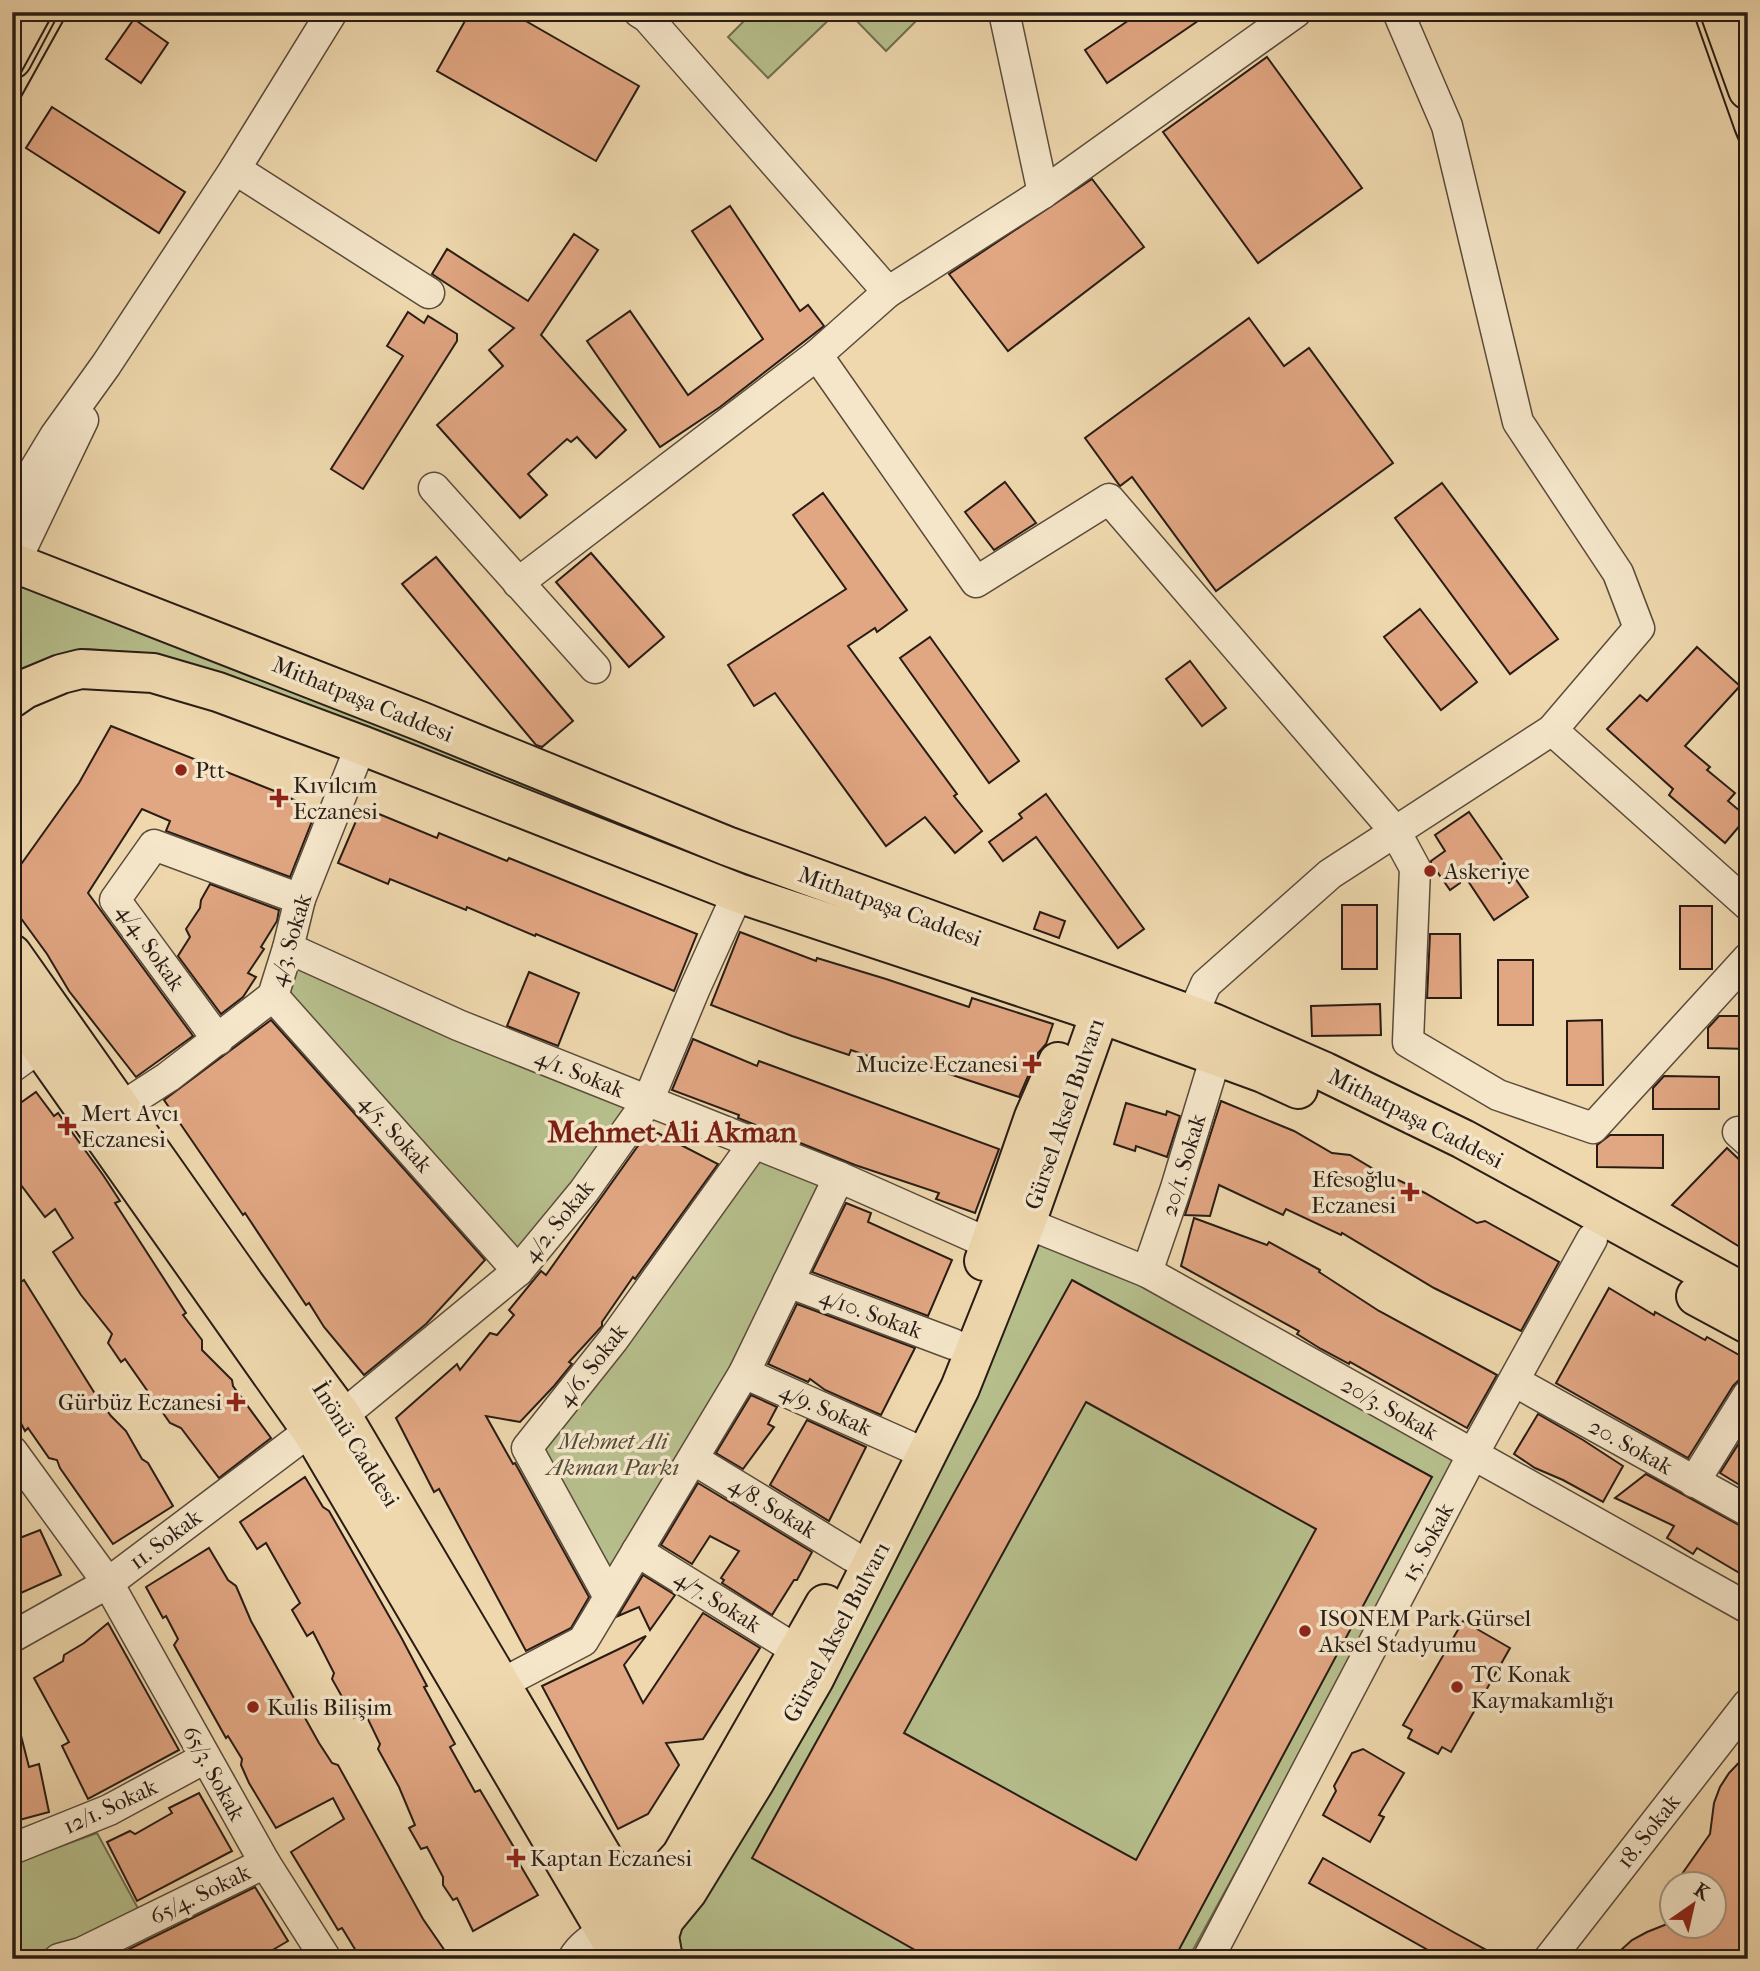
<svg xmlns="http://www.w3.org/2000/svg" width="1760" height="1971" viewBox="0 0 1760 1971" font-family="'IM FELL French Canon',serif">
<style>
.green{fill:#b6bf8c;stroke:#6f6e50;stroke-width:2}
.building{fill:#e1a682;stroke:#281c15;stroke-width:2;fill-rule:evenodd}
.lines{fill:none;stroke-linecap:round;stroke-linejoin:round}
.minor-casing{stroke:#5a4b3b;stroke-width:33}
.major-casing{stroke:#281c15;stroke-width:42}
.minor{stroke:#f5e6ca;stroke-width:30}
.major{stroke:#efd8ae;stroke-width:38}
.tram{stroke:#281c15;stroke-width:2}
.poi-dot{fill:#8f2418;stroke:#f5e6ca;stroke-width:2.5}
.labels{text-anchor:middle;stroke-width:7;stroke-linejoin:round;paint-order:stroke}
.street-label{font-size:23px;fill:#281c15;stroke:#f5e6ca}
.poi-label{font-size:23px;fill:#281c15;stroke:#f5e6ca;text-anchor:start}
.park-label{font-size:23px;font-style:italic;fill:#534d39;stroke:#f5e6ca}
.district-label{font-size:30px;font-weight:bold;fill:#7a1f14;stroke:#f5e6ca}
</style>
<rect width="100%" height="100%" fill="#efd8ae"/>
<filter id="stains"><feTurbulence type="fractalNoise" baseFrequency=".00286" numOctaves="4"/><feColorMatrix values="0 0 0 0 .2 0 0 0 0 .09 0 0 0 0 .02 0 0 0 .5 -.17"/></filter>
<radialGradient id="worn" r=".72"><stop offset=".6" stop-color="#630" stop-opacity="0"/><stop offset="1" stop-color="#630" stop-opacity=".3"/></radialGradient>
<!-- green -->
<g class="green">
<path d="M 753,12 L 837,12 L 768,78 L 728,37 Z"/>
<path d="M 848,12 L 925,12 L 886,51 Z"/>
<path d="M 12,581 L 1071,997 L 261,688 L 154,654 L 87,649 L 12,672 L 16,631 L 12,615 Z"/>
<path d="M 288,948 L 648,1101 L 518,1271 L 273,996 Z"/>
<path d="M 755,1142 L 839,1177 L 609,1597 L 527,1448 Z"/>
<path d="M 1045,1228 L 1460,1462 L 1188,1959 L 691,1959 L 661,1926 Z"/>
<path d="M 97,1833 L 140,1912 L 85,1940 L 12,1958 L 12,1864 Z"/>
</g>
<!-- building -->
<g class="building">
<path d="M 470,12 L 510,12 L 639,86 L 596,161 L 437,71 Z"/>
<path d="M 1141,12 L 1211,12 L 1107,83 L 1085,50 Z"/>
<path d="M 134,19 L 168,43 L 141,83 L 106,59 Z"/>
<path d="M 1267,57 L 1362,188 L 1258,263 L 1163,132 Z"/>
<path d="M 52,107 L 185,192 L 159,233 L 26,148 Z"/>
<path d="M 1092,179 L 1144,247 L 1008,351 L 949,274 Z"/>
<path d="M 730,206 L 800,311 L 808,305 L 824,326 L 720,407 L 660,447 L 587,341 L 630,311 L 688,395 L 763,339 L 692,231 Z"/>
<path d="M 574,234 L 598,250 L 541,335 L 626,430 L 596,458 L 577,437 L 571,442 L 567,439 L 528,474 L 547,495 L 520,518 L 437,425 L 503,366 L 489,350 L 514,328 L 432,274 L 447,249 L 528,301 Z"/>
<path d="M 408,312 L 424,323 L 428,316 L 457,334 L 457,341 L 363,489 L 331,469 L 403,356 L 387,346 Z"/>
<path d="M 1249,318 L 1284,366 L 1309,348 L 1393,463 L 1216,591 L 1132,477 L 1120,486 L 1085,438 Z"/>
<path d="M 1005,482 L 1036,523 L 994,550 L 965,512 Z"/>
<path d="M 1442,483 L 1558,639 L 1510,674 L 1395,518 Z"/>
<path d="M 823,493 L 907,610 L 877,632 L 875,628 L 848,646 L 957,794 L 954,796 L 982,831 L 955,853 L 925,817 L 886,846 L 775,693 L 754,706 L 728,665 L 846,589 L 793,515 Z"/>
<path d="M 591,553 L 664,637 L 629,667 L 556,582 Z"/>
<path d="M 436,557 L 573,721 L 542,747 L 536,745 L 402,584 Z"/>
<path d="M 1420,609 L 1477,682 L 1441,710 L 1384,637 Z"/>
<path d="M 930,637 L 1019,761 L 989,783 L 900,658 Z"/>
<path d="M 1697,647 L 1740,686 L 1685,746 L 1710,767 L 1707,770 L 1735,793 L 1728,801 L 1747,817 L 1725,843 L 1669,795 L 1673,789 L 1607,729 L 1640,695 L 1647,701 Z"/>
<path d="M 1190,661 L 1226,708 L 1202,726 L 1166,679 Z"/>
<path d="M 111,726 L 282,794 L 316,811 L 290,877 L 166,831 L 170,821 L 142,809 L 88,893 L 193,1036 L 136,1077 L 69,991 L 47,954 L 12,906 L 12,877 L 79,783 Z"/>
<path d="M 1046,794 L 1144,929 L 1118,948 L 1036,837 L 1003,861 L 989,842 L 1022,818 L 1019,814 Z"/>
<path d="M 362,807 L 437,838 L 439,833 L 507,861 L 509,858 L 697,934 L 674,991 L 536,934 L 535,936 L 467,907 L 466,910 L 390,879 L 388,884 L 338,863 Z"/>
<path d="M 1469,812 L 1528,897 L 1494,920 L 1460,869 L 1460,883 L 1450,890 L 1431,863 L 1431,861 L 1445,851 L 1435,835 Z"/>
<path d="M 210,884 L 279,910 L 277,921 L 261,947 L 264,949 L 248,973 L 256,977 L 243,997 L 221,1014 L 178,956 L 190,937 L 186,929 L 200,908 L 201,900 Z"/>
<rect x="1342" y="905" width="35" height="64"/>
<rect x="1680" y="906" width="32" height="63"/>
<path d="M 1040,912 L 1065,921 L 1059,938 L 1034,929 Z"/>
<path d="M 740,932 L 816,961 L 817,958 L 886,979 L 969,1007 L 972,998 L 1053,1024 L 1046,1044 L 1038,1053 L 1019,1097 L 922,1065 L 919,1074 L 851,1050 L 849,1055 L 792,1036 L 711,1005 Z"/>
<path d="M 1430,934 L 1460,934 L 1461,998 L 1427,998 Z"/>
<rect x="1498" y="960" width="35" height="65"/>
<path d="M 529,972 L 579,993 L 558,1046 L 507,1026 Z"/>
<path d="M 1380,1004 L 1381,1035 L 1312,1036 L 1311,1006 Z"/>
<path d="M 1719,1016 L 1748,1016 L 1748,1049 L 1708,1048 L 1708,1028 Z"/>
<path d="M 271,1020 L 485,1260 L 426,1324 L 364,1375 L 324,1327 L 309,1303 L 306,1305 L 245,1213 L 243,1215 L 164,1100 Z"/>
<path d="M 1602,1020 L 1603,1085 L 1567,1085 L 1567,1021 Z"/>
<path d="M 693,1039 L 757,1066 L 759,1061 L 999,1149 L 975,1213 L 936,1199 L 939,1193 L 855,1165 L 738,1118 L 739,1115 L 672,1090 Z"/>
<path d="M 1664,1076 L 1719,1077 L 1719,1109 L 1653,1109 L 1653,1088 Z"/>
<path d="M 36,1092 L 54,1116 L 58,1113 L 103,1175 L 120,1201 L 115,1203 L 186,1313 L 183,1315 L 202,1340 L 202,1350 L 232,1380 L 233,1386 L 271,1438 L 219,1478 L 181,1428 L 170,1423 L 125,1359 L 121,1362 L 108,1343 L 112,1334 L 81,1295 L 53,1252 L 73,1238 L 55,1209 L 45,1217 L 12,1173 L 12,1109 Z"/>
<path d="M 1221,1101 L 1294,1131 L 1332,1153 L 1350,1155 L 1387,1177 L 1388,1175 L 1425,1193 L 1477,1223 L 1485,1221 L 1559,1262 L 1521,1331 L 1434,1288 L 1342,1233 L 1341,1235 L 1286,1209 L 1283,1215 L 1219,1185 L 1210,1216 L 1185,1215 Z"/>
<path d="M 1126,1103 L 1166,1115 L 1167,1111 L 1180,1116 L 1167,1157 L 1136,1146 L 1135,1151 L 1114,1144 Z"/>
<path d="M 650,1129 L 718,1164 L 635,1279 L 633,1277 L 602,1322 L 602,1326 L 569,1362 L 572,1364 L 554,1386 L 520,1422 L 486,1416 L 513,1464 L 515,1463 L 589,1597 L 571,1628 L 526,1651 L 439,1489 L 434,1492 L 396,1418 L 457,1364 L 460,1370 L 490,1333 L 497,1335 L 514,1315 L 509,1310 L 541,1271 L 546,1275 Z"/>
<path d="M 1610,1135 L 1663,1135 L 1663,1168 L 1597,1167 L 1597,1145 Z"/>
<path d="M 1727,1148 L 1748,1168 L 1748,1252 L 1672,1205 Z"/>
<path d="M 846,1203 L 871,1213 L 868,1222 L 952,1260 L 928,1316 L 812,1272 Z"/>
<path d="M 1194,1218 L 1267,1245 L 1269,1242 L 1320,1270 L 1319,1272 L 1379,1311 L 1497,1375 L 1467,1428 L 1350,1362 L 1349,1364 L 1321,1349 L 1297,1334 L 1299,1331 L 1181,1266 Z"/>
<path d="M 24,1280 L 97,1397 L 111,1416 L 126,1431 L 142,1459 L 148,1463 L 173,1506 L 113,1544 L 60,1468 L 57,1460 L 49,1458 L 28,1428 L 25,1431 L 12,1406 L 12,1288 Z"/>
<path d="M 1072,1280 L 1432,1477 L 1174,1959 L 931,1959 L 752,1858 ZM 1086,1402 L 1316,1529 L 1136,1860 L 904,1733 Z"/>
<path d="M 1609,1288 L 1654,1315 L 1655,1312 L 1705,1340 L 1707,1337 L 1748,1360 L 1748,1378 L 1739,1380 L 1733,1386 L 1688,1458 L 1556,1383 Z"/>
<path d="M 797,1304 L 915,1348 L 881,1415 L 825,1390 L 810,1379 L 808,1382 L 768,1364 Z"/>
<path d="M 751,1395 L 777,1407 L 768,1424 L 774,1427 L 743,1469 L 716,1453 Z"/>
<path d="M 1538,1414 L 1583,1440 L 1623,1466 L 1603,1502 L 1563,1480 L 1535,1468 L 1514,1454 Z"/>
<path d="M 807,1420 L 866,1447 L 829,1521 L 770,1485 Z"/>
<path d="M 1748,1429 L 1748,1490 L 1720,1473 Z"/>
<path d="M 1646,1474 L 1748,1530 L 1748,1578 L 1697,1548 L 1693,1554 L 1667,1538 L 1674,1526 L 1615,1498 Z"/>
<path d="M 305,1477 L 323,1507 L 329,1511 L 401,1637 L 427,1686 L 424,1687 L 455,1744 L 450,1747 L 475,1792 L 480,1790 L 522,1861 L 519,1863 L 538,1895 L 473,1931 L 457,1898 L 453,1900 L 443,1885 L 443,1877 L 427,1847 L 421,1849 L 409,1828 L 415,1825 L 399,1787 L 378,1749 L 380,1744 L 365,1713 L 354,1718 L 332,1679 L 334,1673 L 313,1632 L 307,1636 L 292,1610 L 300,1603 L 266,1543 L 257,1549 L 240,1522 Z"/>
<path d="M 698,1483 L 812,1552 L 797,1580 L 794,1580 L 772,1615 L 722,1583 L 724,1580 L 721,1578 L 739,1551 L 710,1536 L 692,1564 L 661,1545 Z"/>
<path d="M 40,1530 L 61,1575 L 12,1597 L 12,1541 Z"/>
<path d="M 209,1548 L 228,1580 L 236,1586 L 251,1621 L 319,1743 L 332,1763 L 338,1765 L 423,1919 L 445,1951 L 431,1959 L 361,1959 L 342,1928 L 338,1930 L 291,1852 L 344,1819 L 333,1798 L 276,1828 L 249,1783 L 241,1765 L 242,1759 L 228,1736 L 226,1738 L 174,1645 L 178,1639 L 166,1616 L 163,1618 L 146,1587 Z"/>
<path d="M 643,1575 L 675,1595 L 650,1630 L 639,1607 L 618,1616 Z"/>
<path d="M 703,1613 L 760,1648 L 703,1739 L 666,1743 L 679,1765 L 648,1814 L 618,1829 L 542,1686 L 646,1636 L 624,1665 L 643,1703 Z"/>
<path d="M 1463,1621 L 1510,1648 L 1451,1752 L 1442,1747 L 1438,1754 L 1408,1738 L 1412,1730 L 1403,1725 Z"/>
<path d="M 108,1623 L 179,1750 L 88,1799 L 62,1746 L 69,1742 L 34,1678 L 63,1661 L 64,1655 L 84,1643 Z"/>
<path d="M 18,1724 L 29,1767 L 39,1764 L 49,1812 L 12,1822 L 12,1725 Z"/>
<path d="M 1363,1749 L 1404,1773 L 1379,1815 L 1384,1817 L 1370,1842 L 1323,1815 L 1336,1791 L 1334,1786 L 1352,1753 Z"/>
<path d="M 1748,1753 L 1748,1959 L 1611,1959 L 1632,1940 L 1647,1932 L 1672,1922 L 1672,1926 L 1714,1926 L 1714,1884 L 1675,1884 L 1710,1834 L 1714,1803 L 1720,1787 L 1729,1773 Z"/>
<path d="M 199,1793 L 232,1851 L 137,1901 L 107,1842 L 130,1831 L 135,1834 L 172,1813 L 169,1808 Z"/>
<path d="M 1323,1858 L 1455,1933 L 1503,1959 L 1444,1959 L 1309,1883 Z"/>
<path d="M 255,1887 L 288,1941 L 257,1959 L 109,1959 Z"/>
</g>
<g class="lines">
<defs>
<g id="minor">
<path d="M 639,12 L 647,17 L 888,292"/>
<path d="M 1004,12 L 1043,193"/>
<path d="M 235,169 L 429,293"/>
<path d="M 817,355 L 976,582 L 1109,499 L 1395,831 L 1415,868 L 1408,1042 L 1498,1095 L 1593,1128 L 1748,958"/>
<path d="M 434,488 L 595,668"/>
<path d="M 12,507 L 55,436 L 106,365 L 235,169 L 332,12"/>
<path d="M 15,562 L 83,420"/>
<path d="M 518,583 L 817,355 L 888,292 L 1043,193 L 1296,12"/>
<path d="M 1552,730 L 1748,905"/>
<path d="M 288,948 L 458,1025 L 839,1177 L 990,1244"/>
<path d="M 273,996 L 518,1271"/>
<path d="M 1180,1031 L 1192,1016 L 1206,984 L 1330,874 L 1552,730 L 1639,628 L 1618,573 L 1518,422 L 1447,126 L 1398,12"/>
<path d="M 218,1040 L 115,900 L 154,845 L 300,899"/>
<path d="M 12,1067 L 41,1046"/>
<path d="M 120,1108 L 168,1077 L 273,996 L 288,948 L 300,899 L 361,745"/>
<path d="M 1738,1132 L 1748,1141"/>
<path d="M 1026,1223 L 1147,1272 L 1748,1608"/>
<path d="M 1147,1272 L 1175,1191 L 1216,1056"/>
<path d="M 788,1282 L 953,1344"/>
<path d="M 744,1373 L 908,1446"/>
<path d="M 1514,1381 L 1748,1511"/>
<path d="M 342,1416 L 518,1271 L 584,1191 L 648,1101 L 695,988 L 738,893"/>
<path d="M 12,1451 L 108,1583 L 265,1863 L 326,1959"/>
<path d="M 693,1459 L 852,1556"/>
<path d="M 1694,1482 L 1748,1395"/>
<path d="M 637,1551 L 798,1651"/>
<path d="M 609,1597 L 527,1448 L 613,1340 L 755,1142"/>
<path d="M 12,1637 L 108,1583 L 311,1430"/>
<path d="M 501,1684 L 583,1641 L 744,1373 L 839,1177"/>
<path d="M 12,1849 L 109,1810 L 205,1758"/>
<path d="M 59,1959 L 81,1953 L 265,1863"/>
<path d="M 573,1959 C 581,1945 593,1938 607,1930"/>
<path d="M 1208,1959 L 1473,1454 L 1592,1239"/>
<path d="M 1549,1959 L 1748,1704"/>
</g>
<g id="major">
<path d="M 1720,12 L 1748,90"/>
<path d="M 12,59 L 37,12"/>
<path d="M 12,562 L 420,721 L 727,846 L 1213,1023 L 1325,1072 L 1463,1139 L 1748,1295"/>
<path d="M 12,698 L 25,689 L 61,674 L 81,669 L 153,673 L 218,692 L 361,745 L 738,893 L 1082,1007 L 1263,1073 L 1298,1089"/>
<path d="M 12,954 L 245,1285 L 342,1416 L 663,1959"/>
<path d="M 12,1006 L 311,1430 L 622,1959"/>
<path d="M 984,1261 L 1034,1117 L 1058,1062"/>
<path d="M 1696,1296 L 1748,1324"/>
<path d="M 611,1870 C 643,1904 657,1882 681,1856 L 825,1604"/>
<path d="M 663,1959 L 659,1936 L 664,1920 L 687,1892 L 755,1781 L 814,1679 L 960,1388 L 1026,1223 L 1100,1014 L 1101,990"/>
</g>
</defs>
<!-- minor casing -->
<use href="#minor" class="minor-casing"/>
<!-- major casing -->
<use href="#major" class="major-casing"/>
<!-- minor -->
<use href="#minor" class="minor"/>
<!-- major -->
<use href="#major" class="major"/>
<!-- tram -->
<g class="tram">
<path d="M 1693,12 L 1735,131 L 1748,162"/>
<path d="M 12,89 L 54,12"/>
<path d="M 12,113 L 68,12"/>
</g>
</g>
<!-- markers -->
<g class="poi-dot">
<circle cx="181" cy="770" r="7"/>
<path d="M275.5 787.5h7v7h7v7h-7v7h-7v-7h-7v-7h7z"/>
<circle cx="1430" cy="871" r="7"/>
<path d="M1028.5 1053.5h7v7h7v7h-7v7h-7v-7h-7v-7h7z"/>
<path d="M63.5 1115.5h7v7h7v7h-7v7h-7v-7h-7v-7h7z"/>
<path d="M1406.5 1181.5h7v7h7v7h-7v7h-7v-7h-7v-7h7z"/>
<path d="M232.5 1391.5h7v7h7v7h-7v7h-7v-7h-7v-7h7z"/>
<circle cx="1305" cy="1631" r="7"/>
<circle cx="1457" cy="1687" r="7"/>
<circle cx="253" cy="1707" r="7"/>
<path d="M512.5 1847.5h7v7h7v7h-7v7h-7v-7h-7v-7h7z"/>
</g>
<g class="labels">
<!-- street labels -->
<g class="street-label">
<text transform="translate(363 699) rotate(22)" y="8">Mithatpaşa Caddesi</text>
<text transform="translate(890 906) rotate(20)" y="8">Mithatpaşa Caddesi</text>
<text transform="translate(290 940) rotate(-73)" y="8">4/3. Sokak</text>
<text transform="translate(151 947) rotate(55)" y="8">4/4. Sokak</text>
<text transform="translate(580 1073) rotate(22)" y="8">4/1. Sokak</text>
<text transform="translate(1064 1114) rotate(-71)" y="8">Gürsel Aksel Bulvarı</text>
<text transform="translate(1416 1118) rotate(27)" y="8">Mithatpaşa Caddesi</text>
<text transform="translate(396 1133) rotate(48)" y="8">4/5. Sokak</text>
<text transform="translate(1183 1165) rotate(-73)" y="8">20/1. Sokak</text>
<text transform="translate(558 1221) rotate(-51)" y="8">4/2. Sokak</text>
<text transform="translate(871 1313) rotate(20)" y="8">4/10. Sokak</text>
<text transform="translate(592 1365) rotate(-52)" y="8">4/6. Sokak</text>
<text transform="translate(1390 1408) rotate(29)" y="8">20/3. Sokak</text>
<text transform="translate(826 1409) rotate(24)" y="8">4/9. Sokak</text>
<text transform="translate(356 1444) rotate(58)" y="8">İnönü Caddesi</text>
<text transform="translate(1631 1446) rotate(29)" y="8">20. Sokak</text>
<text transform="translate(773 1507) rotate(31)" y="8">4/8. Sokak</text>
<text transform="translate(165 1539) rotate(-37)" y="8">11. Sokak</text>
<text transform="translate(1427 1542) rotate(-62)" y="8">15. Sokak</text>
<text transform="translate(718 1601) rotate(32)" y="8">4/7. Sokak</text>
<text transform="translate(836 1632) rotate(-62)" y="8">Gürsel Aksel Bulvarı</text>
<text transform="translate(214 1773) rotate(61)" y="8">65/3. Sokak</text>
<text transform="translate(110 1806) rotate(-25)" y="8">12/1. Sokak</text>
<text transform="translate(1648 1831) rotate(-52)" y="8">18. Sokak</text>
<text transform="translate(200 1894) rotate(-26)" y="8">65/4. Sokak</text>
</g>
<!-- poi labels -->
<g class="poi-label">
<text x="195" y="778">Ptt</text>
<text x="293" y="793">Kıvılcım<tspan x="293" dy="26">Eczanesi</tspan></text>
<text x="1444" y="879">Askeriye</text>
<text x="1018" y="1072" text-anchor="end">Mucize Eczanesi</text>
<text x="81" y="1121">Mert Avcı<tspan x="81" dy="26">Eczanesi</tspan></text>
<text x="1396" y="1187" text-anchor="end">Efesoğlu<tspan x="1396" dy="26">Eczanesi</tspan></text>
<text x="222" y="1410" text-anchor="end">Gürbüz Eczanesi</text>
<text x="1319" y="1626">ISONEM Park Gürsel<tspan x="1319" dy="26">Aksel Stadyumu</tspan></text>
<text x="1471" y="1682">TC Konak<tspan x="1471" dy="26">Kaymakamlığı</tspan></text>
<text x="267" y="1715">Kulis Bilişim</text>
<text x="530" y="1866">Kaptan Eczanesi</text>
</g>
<!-- park labels -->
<g class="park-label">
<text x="613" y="1449">Mehmet Ali<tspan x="613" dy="26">Akman Parkı</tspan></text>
</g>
<!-- district labels -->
<g class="district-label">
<text x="672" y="1142">Mehmet Ali Akman</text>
</g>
</g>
<!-- margin -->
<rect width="1760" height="1971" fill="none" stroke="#efd8ae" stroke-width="42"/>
<rect x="14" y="14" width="1732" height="1943" fill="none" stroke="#281c15" stroke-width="3.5"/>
<rect x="21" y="21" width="1718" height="1929" fill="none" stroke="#281c15" stroke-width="2"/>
<!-- north arrow -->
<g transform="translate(1693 1905) rotate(34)"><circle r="33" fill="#f5e6ca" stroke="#a39582" stroke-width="2"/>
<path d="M0-5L12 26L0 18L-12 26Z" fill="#8f2418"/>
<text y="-10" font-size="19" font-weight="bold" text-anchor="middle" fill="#281c15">K</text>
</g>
<rect width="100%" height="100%" filter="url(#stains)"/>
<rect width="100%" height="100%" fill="url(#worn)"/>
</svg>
